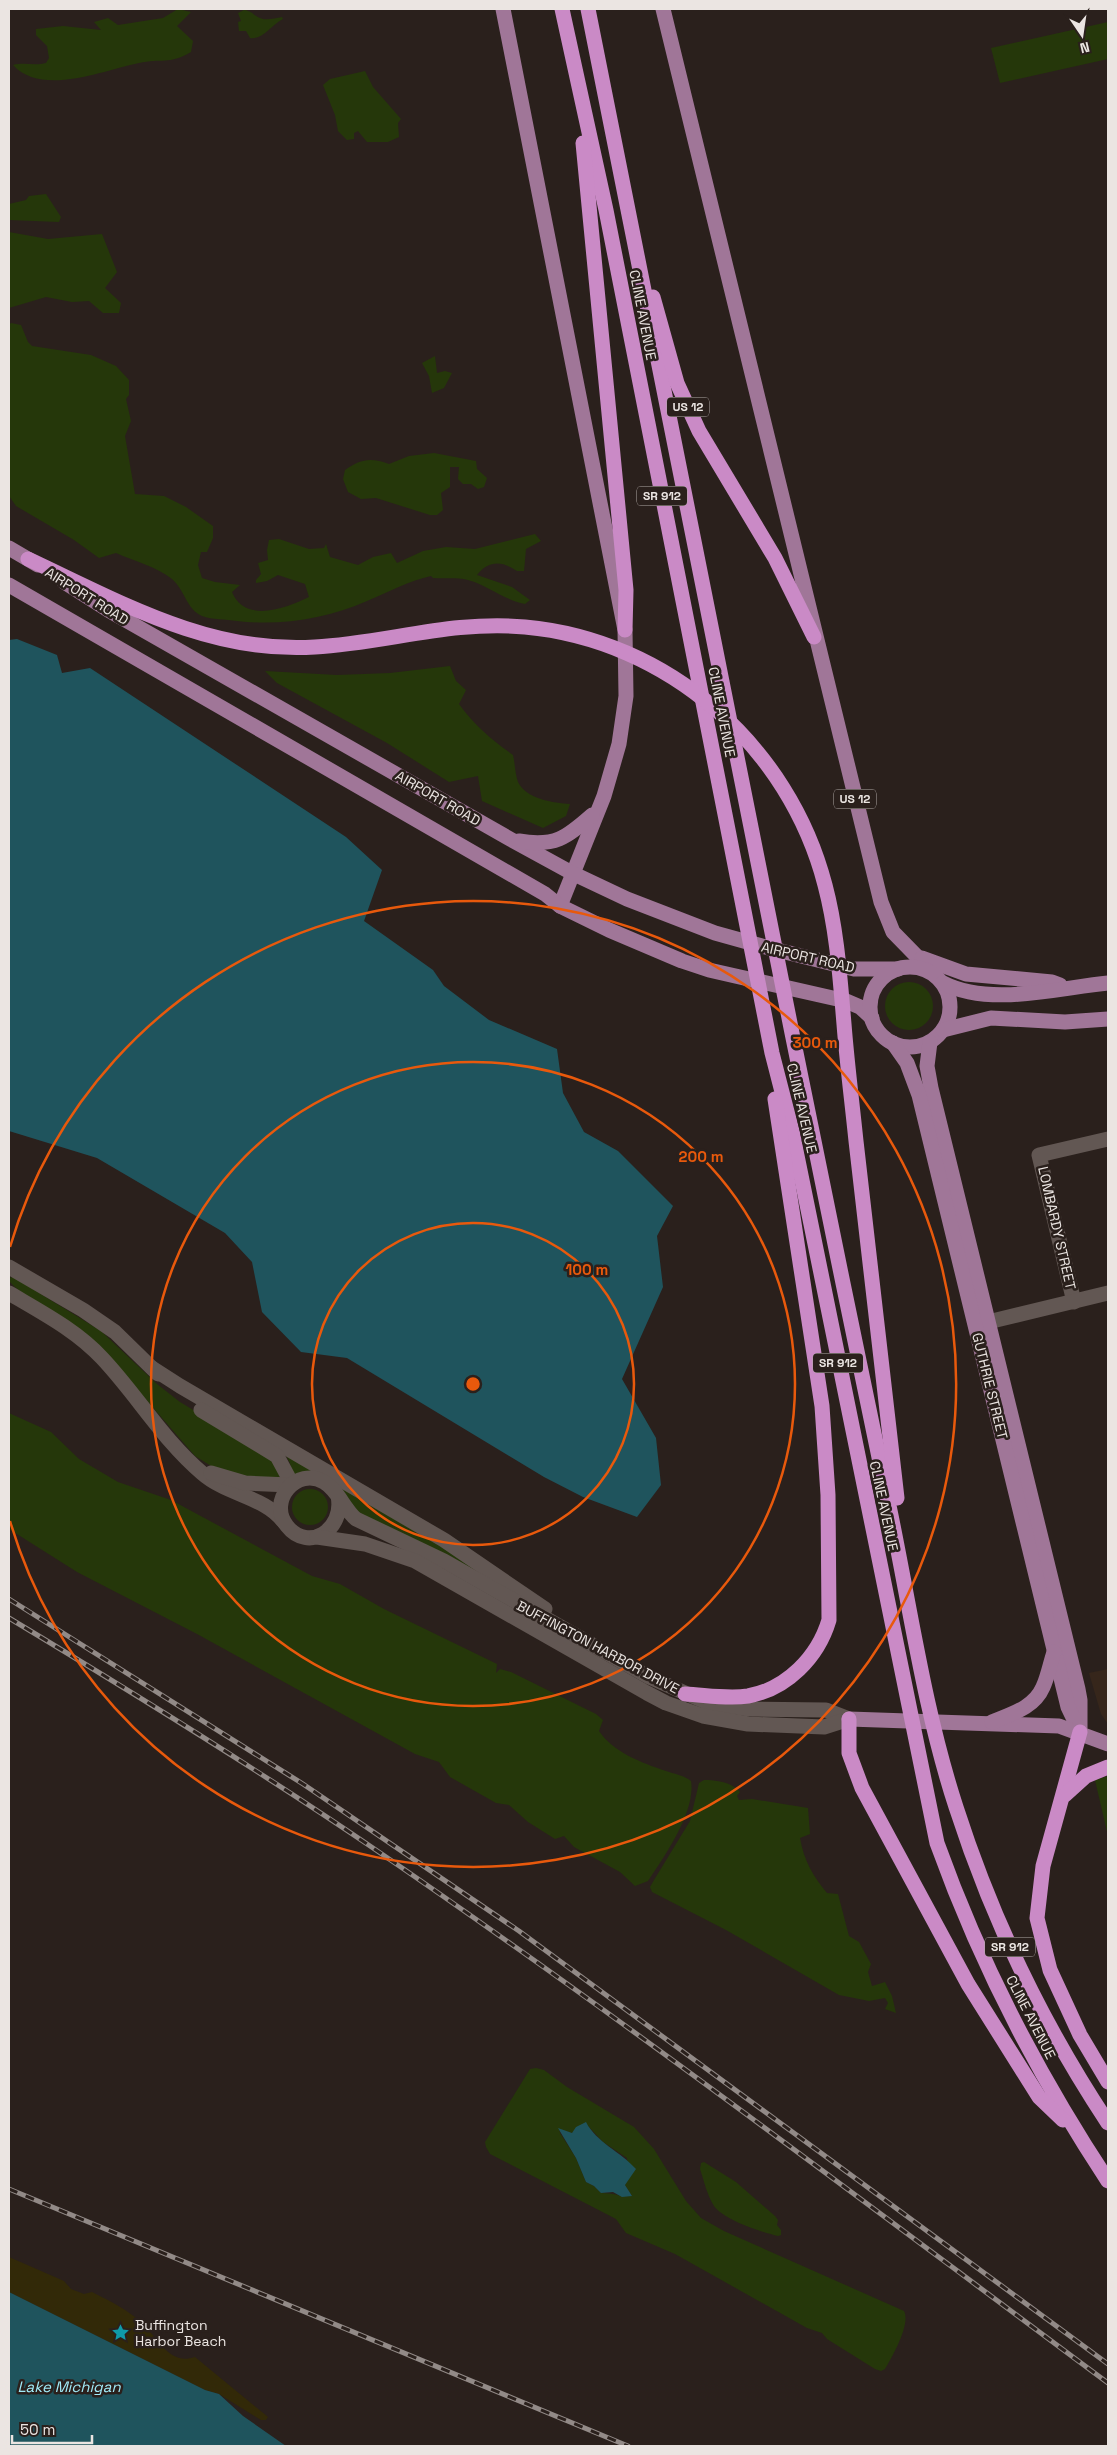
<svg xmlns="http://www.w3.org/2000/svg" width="1117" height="2455" viewBox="0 0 1117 2455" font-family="'Space Grotesk',sans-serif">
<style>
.commercial{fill:#36261b}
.green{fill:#25370a;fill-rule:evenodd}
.sand{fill:#322908}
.water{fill:#1f545d}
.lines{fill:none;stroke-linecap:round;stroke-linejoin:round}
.minor{stroke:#625753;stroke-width:15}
.major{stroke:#a07698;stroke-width:15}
.highway{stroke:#ca8ac6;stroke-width:15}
.rail-casing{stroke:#928a87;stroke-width:5}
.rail{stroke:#2a201c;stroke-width:3;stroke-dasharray:9;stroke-linecap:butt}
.ring{fill:none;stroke:#e8590c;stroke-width:2.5}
.labels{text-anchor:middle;stroke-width:5;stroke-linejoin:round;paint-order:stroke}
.shield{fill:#2a201c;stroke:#b1aaa7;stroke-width:1}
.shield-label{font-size:12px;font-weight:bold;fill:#ebe5e2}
.street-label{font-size:14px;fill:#ebe5e2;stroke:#2a201c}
.poi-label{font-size:14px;fill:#ebe5e2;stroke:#2a201c;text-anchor:start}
.water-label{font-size:15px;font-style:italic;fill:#a1ebf8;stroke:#2a201c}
.centre{fill:#e8590c;stroke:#2a201c;stroke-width:2.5}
.ring-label{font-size:15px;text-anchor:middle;font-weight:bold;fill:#e8590c;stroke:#2a201c;stroke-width:5;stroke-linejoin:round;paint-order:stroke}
</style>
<rect width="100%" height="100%" fill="#2a201c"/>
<!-- commercial -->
<path class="commercial" d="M 1108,1669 L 1108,1724 L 1101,1714 L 1089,1673 Z"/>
<!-- green -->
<g class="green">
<path d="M 178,9 L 191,12 L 177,26 L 193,41 L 191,52 C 169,65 161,58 139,63 C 104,70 42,97 13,65 C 24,62 35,66 46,63 L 49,58 L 47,46 L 36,35 L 36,29 L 63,26 L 101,30 L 94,22 L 108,18 L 118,25 L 163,18 Z"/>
<path d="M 244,10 C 252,11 253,15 260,18 C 266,21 275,18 282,17 L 283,19 C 270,26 263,40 250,38 L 246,31 L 239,31 L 238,22 L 241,21 L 238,13 Z"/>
<path d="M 1108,22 L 1108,59 L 1000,83 L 991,48 Z"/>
<path d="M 365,71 L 373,87 L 401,119 L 398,123 L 399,137 L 388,142 L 367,142 L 358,131 L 354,133 L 354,139 L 347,140 L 338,131 L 335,115 L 323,85 L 330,79 Z"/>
<path d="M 46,194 L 61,217 L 59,222 L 9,220 L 9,204 L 26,200 L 29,196 Z"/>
<path d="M 9,232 L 48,239 L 102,234 L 117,272 L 105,288 L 121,303 L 119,313 L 103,313 L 89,301 L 72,302 L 46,297 L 9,308 Z"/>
<path d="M 11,323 L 21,325 L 28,342 L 32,346 L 91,355 L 116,366 L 129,380 L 129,395 L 126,399 L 131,421 L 125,436 L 135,494 L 164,496 L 186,507 L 213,526 L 213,538 L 207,552 L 201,552 L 198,565 L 202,578 L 215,582 L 240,585 L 232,592 C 245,624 287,608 309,597 L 305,584 L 278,575 L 267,581 L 256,583 L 256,580 L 261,574 L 258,563 L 268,560 L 267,550 L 269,540 L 279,539 L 309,549 L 324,548 L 326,544 L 330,557 L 358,565 L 373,557 L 391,553 L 397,563 L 423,551 L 446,547 L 475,549 L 535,534 L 541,541 L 526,549 L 524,571 L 517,571 C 502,561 489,560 477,575 L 512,587 L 530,600 L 525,604 C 504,600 489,586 468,580 C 456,577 445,579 433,578 L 431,576 C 408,581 389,592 367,601 C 327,619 280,626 237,621 C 226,619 212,620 202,616 C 186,609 185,590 172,579 C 157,567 134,561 116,553 L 99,558 L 74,540 L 16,506 L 9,496 L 9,325 Z"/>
<path d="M 435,356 L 437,373 L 445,371 L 452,373 L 444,388 L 432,393 L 429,376 L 422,363 Z"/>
<path d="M 434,453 L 476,461 L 477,469 L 487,478 L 484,487 L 478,489 L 471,484 L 463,484 L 458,479 L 459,467 L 450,467 L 450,487 L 441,493 L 443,510 L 437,515 L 430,515 L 376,498 L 361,499 L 348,492 L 343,479 L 345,470 C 360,459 371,457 389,464 L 409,456 Z"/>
<path d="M 450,666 L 456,681 L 466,690 L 459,704 C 474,725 492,740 513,755 C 515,763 515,774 518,782 C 526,799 554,803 570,804 L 566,816 L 543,828 L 482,801 L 478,776 L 449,782 L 387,743 L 277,683 L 265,671 L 337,675 L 390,673 Z"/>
<circle cx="909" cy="1006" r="24"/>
<path d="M 13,1277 L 101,1331 L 157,1384 L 180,1402 L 268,1455 L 278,1471 L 280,1479 L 258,1480 L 216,1469 L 195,1456 L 122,1372 L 15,1287 L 9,1281 L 9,1278 Z"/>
<path d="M 9,1413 L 51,1432 L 79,1459 L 118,1482 L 171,1500 L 312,1576 L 340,1584 L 384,1609 L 497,1664 L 496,1673 L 500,1669 L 511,1672 L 596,1714 L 603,1720 L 599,1731 C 613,1752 642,1763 666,1771 C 675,1774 683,1775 691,1781 C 696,1811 665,1856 648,1881 L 635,1886 L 620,1872 L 574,1847 L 564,1836 L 555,1839 L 528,1822 L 509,1805 L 496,1803 L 450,1777 L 439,1762 L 415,1754 L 197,1634 L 77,1572 L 9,1529 Z"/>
<path d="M 283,1450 L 409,1522 L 532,1606 L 363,1518 L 341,1493 L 292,1477 L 290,1463 Z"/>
<circle cx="310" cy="1507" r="18"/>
<path d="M 1108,1776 L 1108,1836 L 1095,1780 Z"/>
<path d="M 704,1780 C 716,1780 732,1782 740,1792 L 737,1796 L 739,1800 L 752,1799 L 808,1808 L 810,1834 L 800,1838 C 804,1861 813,1876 827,1893 L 838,1894 L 849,1936 L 859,1942 L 871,1964 L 868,1972 L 872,1986 L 885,1982 L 892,1996 L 896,2013 L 885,2009 L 888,2003 L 885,1998 L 869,2001 L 839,1995 L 726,1930 L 652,1892 L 650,1887 L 654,1880 L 690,1821 L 699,1783 Z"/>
<path d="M 536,2068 L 544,2070 L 567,2087 L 634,2127 L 654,2149 L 686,2201 L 701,2218 L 724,2231 L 904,2311 C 911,2324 892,2357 885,2369 L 881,2371 L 875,2369 L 827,2339 L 822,2333 L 807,2328 L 675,2254 L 626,2233 L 616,2219 L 490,2154 L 486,2147 L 485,2142 L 530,2069 ZM 581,2126 L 588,2126 L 603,2142 L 627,2158 L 629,2177 L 625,2185 L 632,2196 C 619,2197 615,2193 601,2193 L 594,2186 L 586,2182 L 576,2158 L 560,2133 L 559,2129 L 572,2133 Z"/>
<path d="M 704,2162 L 736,2182 L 775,2216 L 778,2220 L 777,2225 L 781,2230 L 781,2235 L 778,2236 C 761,2232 724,2220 714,2206 C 707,2195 704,2181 700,2169 L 701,2163 Z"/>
</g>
<!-- sand -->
<path class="sand" d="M 9,2257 L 64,2281 L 71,2289 L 84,2294 L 92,2292 C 110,2301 128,2310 142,2323 C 158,2338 169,2366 195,2357 L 268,2417 L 266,2420 L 261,2420 L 219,2394 L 205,2390 L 9,2292 Z"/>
<!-- water -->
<g class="water">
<path d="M 17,639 L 57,655 L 62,673 L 90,668 L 346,837 L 382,870 L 364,921 L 433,970 L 444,986 L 489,1020 L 557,1049 L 563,1093 L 584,1132 L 618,1151 L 673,1206 L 657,1236 L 663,1287 L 622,1379 L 656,1438 L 661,1485 L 637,1517 L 583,1497 L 544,1477 L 347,1358 L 301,1352 L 262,1312 L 252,1262 L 225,1233 L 97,1158 L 9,1131 L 9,640 Z"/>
<path d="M 586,2122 C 596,2142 621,2152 636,2169 L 625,2185 L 632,2196 L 622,2197 L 613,2192 L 601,2193 L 594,2186 L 586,2182 L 576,2158 L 558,2128 L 572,2133 L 576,2127 Z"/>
<path d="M 9,2292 L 205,2390 L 219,2394 L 243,2416 L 286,2446 L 9,2446 Z"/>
</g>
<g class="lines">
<!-- minor -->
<g class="minor">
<path d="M 9,1267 L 83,1310 L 115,1332 L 158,1374"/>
<path d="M 9,1293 C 41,1312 76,1330 102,1358 C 137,1395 163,1440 202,1473 C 227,1495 265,1497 283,1521"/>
<path d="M 1074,1302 L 1039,1155 L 1108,1139"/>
<path d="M 988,1322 L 1108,1293"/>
<path d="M 152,1368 L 180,1386 L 444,1540 L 545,1609"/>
<path d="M 201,1410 L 277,1456 L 292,1484"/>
<path d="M 211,1473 L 245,1483 L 290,1485"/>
<path d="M 338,1496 C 345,1530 308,1553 287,1526 C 267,1501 297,1466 324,1482 C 338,1490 344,1509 356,1519 L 444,1561 L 649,1677 L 708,1703 L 749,1709 L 826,1710 L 849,1719"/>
<path d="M 317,1537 L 365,1544 L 415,1561 L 647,1693 L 666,1703 L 703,1716 L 748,1724 L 824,1727 L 849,1719"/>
</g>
<!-- major -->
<g class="major">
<path d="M 503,9 L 625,630 L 626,696 L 619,744 L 604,796 L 560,906"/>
<path d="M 663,9 L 881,902 L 893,932 L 935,975"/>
<path d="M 9,548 L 38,565"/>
<path d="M 64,582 L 108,610 L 510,839 L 572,873 L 627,899 L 715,933 L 769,948 L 854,969 L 898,969"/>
<path d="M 9,585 L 545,894 L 560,906 L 609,930 L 682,961 L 709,970 L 846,1001 L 860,1007 L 872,1018"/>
<path d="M 519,841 C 555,847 566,838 592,815"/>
<path d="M 922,958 L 966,974 L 1052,982 L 1060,985"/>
<circle cx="910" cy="1007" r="40"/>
<path d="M 943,983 C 990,1007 1057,988 1108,983"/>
<path d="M 943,1030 L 991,1018 L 1065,1022 L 1108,1019"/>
<path d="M 930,1042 L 927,1066 L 931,1088 L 1078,1689 L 1080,1700 L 1080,1728"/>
<path d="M 893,1043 L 907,1063 L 919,1095 L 1068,1707 L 1080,1732"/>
<path d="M 849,1719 L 1059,1726 L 1108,1744"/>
<path d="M 992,1722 C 1011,1714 1034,1708 1043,1687 C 1048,1676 1050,1664 1054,1652"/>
</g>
<!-- highway -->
<g class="highway">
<path d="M 562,9 L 606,210 L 772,1053 L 792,1131 L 937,1843 C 980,1963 1038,2075 1108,2181"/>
<path d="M 588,9 C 654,351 723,692 792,1033 C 823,1187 855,1342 887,1496 C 909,1599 923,1706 956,1807 C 992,1919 1043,2025 1108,2123"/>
<path d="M 583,143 L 626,590 L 625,630"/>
<path d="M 653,297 L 677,383 L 699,431 L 775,558 L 814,637"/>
<path d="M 28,559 C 120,602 210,654 315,647 C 386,643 453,620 525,627 C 668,640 789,746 825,885 C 837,930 840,978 844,1024 C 847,1063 852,1102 856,1141 C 870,1260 883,1379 897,1498"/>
<path d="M 685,1694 C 706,1695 727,1699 748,1696 C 787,1689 818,1657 829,1620 L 828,1495 L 822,1406 L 775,1099"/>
<path d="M 849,1719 L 849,1753 L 862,1788 L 968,1984 L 1039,2097 L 1063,2120"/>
<path d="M 1080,1732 L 1043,1866 L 1037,1918 L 1050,1970 L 1080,2035 L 1108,2082"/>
<path d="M 1065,1795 L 1086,1776 L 1108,1767"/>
</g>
<defs>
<g id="rail">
<path d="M 9,1599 L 303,1784 L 519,1931 L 1108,2364"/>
<path d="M 9,1618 C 132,1692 254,1767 373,1848 C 624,2019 865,2203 1108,2383"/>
<path d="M 9,2189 L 628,2446"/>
</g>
</defs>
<!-- rail casing -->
<use href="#rail" class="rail-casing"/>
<!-- rail -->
<use href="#rail" class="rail"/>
</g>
<!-- distance rings -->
<g class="ring">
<circle cx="473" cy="1384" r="161"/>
<circle cx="473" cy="1384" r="322"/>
<path d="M10 1247A483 483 0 1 1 10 1521"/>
</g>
<!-- icons -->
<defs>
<symbol id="sight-bare" viewBox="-9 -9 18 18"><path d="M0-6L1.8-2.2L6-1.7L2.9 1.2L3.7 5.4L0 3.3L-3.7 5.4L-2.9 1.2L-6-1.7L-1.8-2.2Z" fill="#0f9aa8" stroke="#2a201c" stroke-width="2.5" paint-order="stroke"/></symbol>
</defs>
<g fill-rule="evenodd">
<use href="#sight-bare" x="108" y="2320" width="25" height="25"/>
</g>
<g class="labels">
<!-- shield labels -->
<g class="shield">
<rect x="667" y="397.5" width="42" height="19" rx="4"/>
<rect x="637" y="486.5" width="50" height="19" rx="4"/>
<rect x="834" y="789.5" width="42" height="19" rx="4"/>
<rect x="813" y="1353.5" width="50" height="19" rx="4"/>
<rect x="985" y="1937.5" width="50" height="19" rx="4"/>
</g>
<g class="shield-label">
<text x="688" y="411">US 12</text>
<text x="662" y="500">SR 912</text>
<text x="855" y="803">US 12</text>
<text x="838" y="1367">SR 912</text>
<text x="1010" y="1951">SR 912</text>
</g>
<!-- street labels -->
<g class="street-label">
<text transform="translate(643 315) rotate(79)" y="5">CLINE AVENUE</text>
<text transform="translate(87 596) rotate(32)" y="5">AIRPORT ROAD</text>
<text transform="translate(722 712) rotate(79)" y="5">CLINE AVENUE</text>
<text transform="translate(438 798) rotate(30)" y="5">AIRPORT ROAD</text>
<text transform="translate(808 957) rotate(13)" y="5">AIRPORT ROAD</text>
<text transform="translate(802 1108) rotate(77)" y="5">CLINE AVENUE</text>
<text transform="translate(1057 1228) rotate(77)" y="5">LOMBARDY STREET</text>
<text transform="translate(990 1386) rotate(76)" y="5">GUTHRIE STREET</text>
<text transform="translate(884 1506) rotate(78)" y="5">CLINE AVENUE</text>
<text transform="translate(598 1647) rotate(28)" y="5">BUFFINGTON HARBOR DRIVE</text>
<text transform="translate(1031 2017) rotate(63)" y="5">CLINE AVENUE</text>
</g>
<!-- poi labels -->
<g class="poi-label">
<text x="135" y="2330">Buffington<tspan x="135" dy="16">Harbor Beach</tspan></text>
</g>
<!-- water labels -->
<g class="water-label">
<text x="69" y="2392">Lake Michigan</text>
</g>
</g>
<circle cx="473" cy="1384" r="8" class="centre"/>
<g class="ring-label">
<text x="815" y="1048">300 m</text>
<text x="701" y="1162">200 m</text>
<text x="587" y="1275">100 m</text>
</g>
<!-- border -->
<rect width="1117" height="2455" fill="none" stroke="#ebe5e2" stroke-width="20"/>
<!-- north arrow -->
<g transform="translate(1082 35) rotate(167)" stroke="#2a201c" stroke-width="4" paint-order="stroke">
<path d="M0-4L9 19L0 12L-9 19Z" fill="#ebe5e2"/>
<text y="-8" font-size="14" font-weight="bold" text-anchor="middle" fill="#ebe5e2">N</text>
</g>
<!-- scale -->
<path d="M12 2435v8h80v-8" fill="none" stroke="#ebe5e2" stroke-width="2.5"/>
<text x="20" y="2435" font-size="15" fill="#ebe5e2" stroke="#2a201c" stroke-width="4" paint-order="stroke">50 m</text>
</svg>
